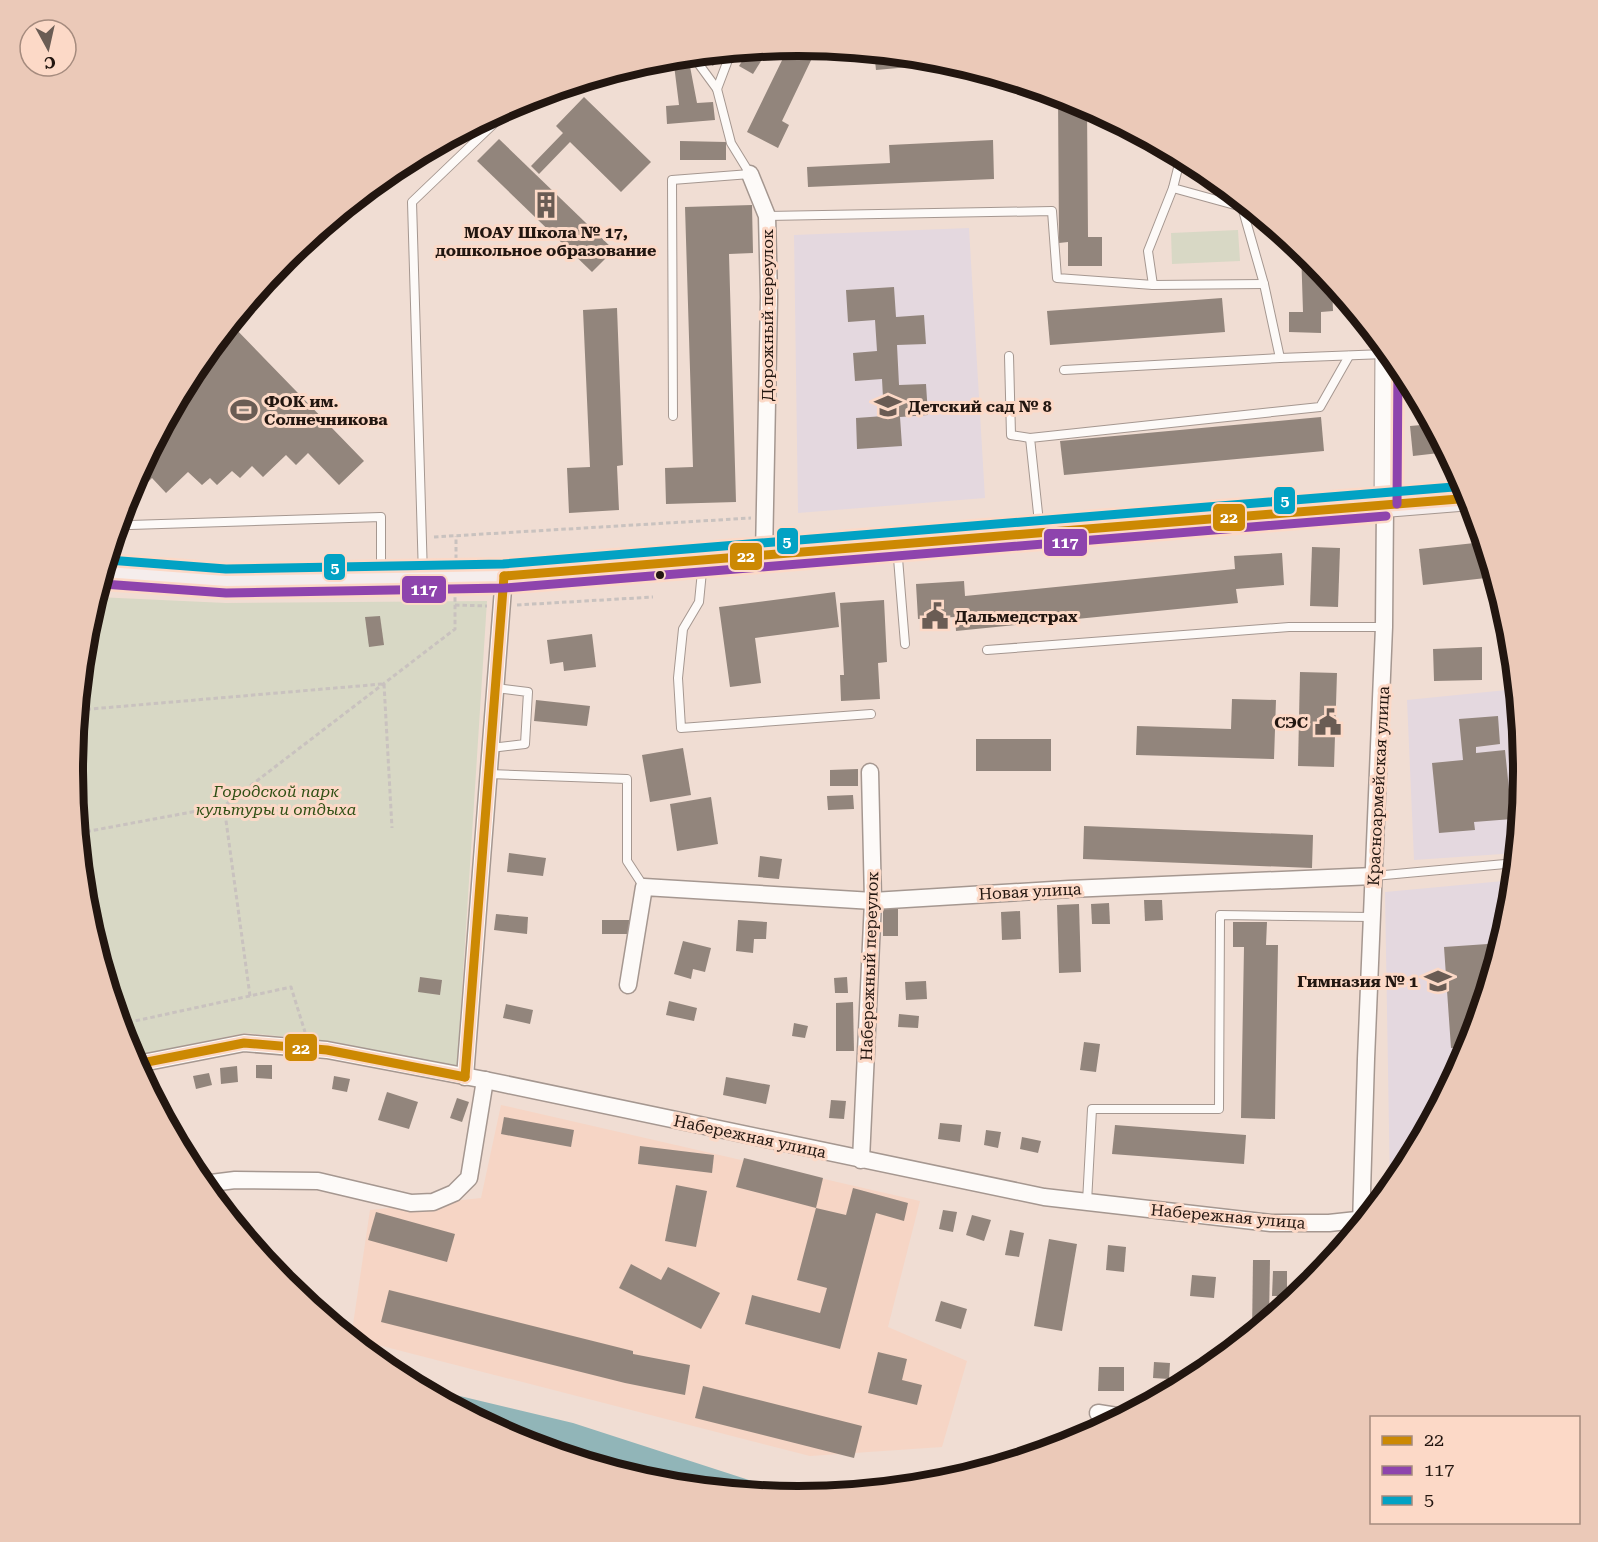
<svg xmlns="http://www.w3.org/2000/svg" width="1598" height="1542" viewBox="0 0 1598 1542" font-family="'Roboto Serif',serif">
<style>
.built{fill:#f6d5c5}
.education{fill:#e4d8df}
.green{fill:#d8d8c5}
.water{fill:#91b5b8}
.building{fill:#92857c}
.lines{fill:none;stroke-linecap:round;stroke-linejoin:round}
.service-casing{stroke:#a59790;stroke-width:10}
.minor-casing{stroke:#a59790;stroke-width:19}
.tertiary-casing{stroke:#a59790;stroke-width:23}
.secondary-casing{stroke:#a59790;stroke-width:26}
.path{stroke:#c9c2bf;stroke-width:3;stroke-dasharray:4.5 3;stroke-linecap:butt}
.service{stroke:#fdfaf8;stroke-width:8}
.minor{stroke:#fdfaf8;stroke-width:16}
.tertiary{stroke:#fdfaf8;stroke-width:21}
.secondary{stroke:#f5edec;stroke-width:24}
.bus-1-casing{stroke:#fcd9c7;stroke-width:14}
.bus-2-casing{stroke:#fcd9c7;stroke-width:14}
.bus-3-casing{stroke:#fcd9c7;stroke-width:14}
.bus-1{stroke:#cc8903;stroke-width:9}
.bus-2{stroke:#8e44ad;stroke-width:9}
.bus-3{stroke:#02a2c4;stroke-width:9}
.bus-dot{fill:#221610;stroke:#fcd9c7;stroke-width:2}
.labels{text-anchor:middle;stroke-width:6;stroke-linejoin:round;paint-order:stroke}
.poi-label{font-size:16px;font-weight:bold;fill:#221610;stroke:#fcd9c7;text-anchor:start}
.street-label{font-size:16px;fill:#221610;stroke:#fcd9c7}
.park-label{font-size:16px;font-style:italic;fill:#305015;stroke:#fcd9c7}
.rim{fill:none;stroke:#221610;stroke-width:8}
.line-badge{stroke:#fcd9c7;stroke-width:2}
.badge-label{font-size:16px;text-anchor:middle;font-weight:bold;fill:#fff}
</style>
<rect width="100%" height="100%" fill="#f0ddd3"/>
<!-- built -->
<path class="built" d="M 501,1105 L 920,1201 L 888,1327 L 967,1361 L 942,1447 L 810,1456 L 351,1338 L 370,1210 L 481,1198 Z"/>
<!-- education -->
<g class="education">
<path d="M 969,228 L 985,498 L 798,513 L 794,235 Z"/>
<path d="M 1517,689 L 1525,771 L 1517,853 L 1414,860 L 1407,700 Z"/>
<path d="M 1514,880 L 1511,913 L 1470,1049 L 1402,1175 L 1390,1190 L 1385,892 Z"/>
</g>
<!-- green -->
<g class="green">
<path d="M 1238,230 L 1240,261 L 1172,264 L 1171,233 Z"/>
<path d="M 97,597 L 226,603 L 487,601 L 457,1068 L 330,1041 L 245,1033 L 132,1056 L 128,1048 L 87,912 L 73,771 L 87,629 Z"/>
</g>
<!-- water -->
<g class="water">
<path d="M 418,1386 L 573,1423 L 752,1481 L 818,1495 L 799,1497 L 657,1483 L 521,1442 Z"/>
<path d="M 1053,1439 L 1078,1441 L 940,1483 L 878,1489 Z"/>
</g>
<!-- building -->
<g class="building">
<path d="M 796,45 L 814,54 L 782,121 L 789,125 L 778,148 L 747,132 L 789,46 Z"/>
<path d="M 769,48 L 753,74 L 739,66 L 749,50 Z"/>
<path d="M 874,52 L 941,59 L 954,63 L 876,70 Z"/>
<path d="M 722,53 L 713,66 L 700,56 L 701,55 Z"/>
<path d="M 688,56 L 697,103 L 713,102 L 715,120 L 667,124 L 666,106 L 679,105 L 673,57 Z"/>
<path d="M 1058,95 L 1087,106 L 1088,237 L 1102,237 L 1102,266 L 1068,266 L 1068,242 L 1059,243 Z"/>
<path d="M 584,97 L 651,162 L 621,192 L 570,142 L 539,174 L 531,166 L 563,133 L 556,126 Z"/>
<path d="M 499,139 L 614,250 L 592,272 L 477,161 Z"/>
<path d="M 993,140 L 994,179 L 808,187 L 807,167 L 890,163 L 889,145 Z"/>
<path d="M 680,141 L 726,142 L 726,160 L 680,160 Z"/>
<path d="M 752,205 L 753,253 L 729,254 L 736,502 L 666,504 L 665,468 L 693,467 L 685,207 Z"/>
<path d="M 1301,249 L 1313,258 L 1332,282 L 1333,311 L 1321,312 L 1321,333 L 1289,332 L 1289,312 L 1303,312 Z"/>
<path d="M 894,287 L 896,317 L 924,315 L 926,344 L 897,345 L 899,385 L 926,384 L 928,415 L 900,417 L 902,446 L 857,449 L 856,418 L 884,416 L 882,379 L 855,381 L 853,353 L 877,351 L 875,320 L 848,322 L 846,290 Z"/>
<path d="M 1222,298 L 1225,332 L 1050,345 L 1047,311 Z"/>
<path d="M 617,308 L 623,465 L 617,466 L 619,510 L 569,513 L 567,468 L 590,467 L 583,310 Z"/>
<path d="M 231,324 L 364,461 L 339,485 L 308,453 L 296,465 L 286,455 L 263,477 L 252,466 L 240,478 L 232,471 L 217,485 L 210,478 L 202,485 L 188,472 L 166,493 L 152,478 L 129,501 L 127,499 L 128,493 L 196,367 Z"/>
<path d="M 1321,417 L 1324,451 L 1064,475 L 1060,441 Z"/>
<path d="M 1433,424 L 1448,452 L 1413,456 L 1410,426 Z"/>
<path d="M 1484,542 L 1495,577 L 1423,585 L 1419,549 Z"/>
<path d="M 1312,547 L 1340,548 L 1338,607 L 1310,606 Z"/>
<path d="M 1282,553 L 1284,585 L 1236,589 L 1238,603 L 956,631 L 955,617 L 918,619 L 916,584 L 964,581 L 965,596 L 1235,569 L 1234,556 Z"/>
<path d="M 835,592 L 839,627 L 755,638 L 761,683 L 730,687 L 719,607 Z"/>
<path d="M 884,600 L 887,662 L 878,663 L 880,699 L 841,701 L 840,675 L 844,675 L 840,603 Z"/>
<path d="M 380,616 L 384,645 L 369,647 L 365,617 Z"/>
<path d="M 592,634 L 596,667 L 564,671 L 563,662 L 550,664 L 547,640 Z"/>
<path d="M 1506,644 L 1513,644 L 1516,676 L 1505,676 Z"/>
<path d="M 1482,647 L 1482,680 L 1434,681 L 1433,649 Z"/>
<path d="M 1300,672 L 1337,673 L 1334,767 L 1298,766 Z"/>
<path d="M 1232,699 L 1276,700 L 1274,759 L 1136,755 L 1137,726 L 1231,729 Z"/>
<path d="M 536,700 L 590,706 L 587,726 L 534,721 Z"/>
<path d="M 1498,716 L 1500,744 L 1476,747 L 1476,753 L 1505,750 L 1512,819 L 1474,822 L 1475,830 L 1439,833 L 1432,763 L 1463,760 L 1459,719 Z"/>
<rect x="976" y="739" width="75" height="32"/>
<path d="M 683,748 L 691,795 L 650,802 L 642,755 Z"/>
<path d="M 858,769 L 858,786 L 830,786 L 830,770 Z"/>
<path d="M 853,795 L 854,809 L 828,810 L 827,796 Z"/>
<path d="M 711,797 L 718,844 L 677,851 L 670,804 Z"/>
<path d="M 1084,826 L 1313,835 L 1312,868 L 1083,859 Z"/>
<path d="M 509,853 L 546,858 L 543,876 L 507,872 Z"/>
<path d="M 760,856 L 782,859 L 779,879 L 758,877 Z"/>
<path d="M 1144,900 L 1162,900 L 1163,920 L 1145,921 Z"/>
<path d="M 1109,903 L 1110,924 L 1092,924 L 1091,904 Z"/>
<path d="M 1079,904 L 1081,972 L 1059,973 L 1057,905 Z"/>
<rect x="883" y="909" width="15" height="27"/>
<path d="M 1020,911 L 1021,939 L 1002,940 L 1001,912 Z"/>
<path d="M 496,914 L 528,917 L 527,934 L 494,930 Z"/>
<rect x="602" y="920" width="28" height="14"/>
<path d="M 738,920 L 767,922 L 766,939 L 754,939 L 753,953 L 736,951 Z"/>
<path d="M 1233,922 L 1267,922 L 1266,945 L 1278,945 L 1275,1119 L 1241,1118 L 1244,947 L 1233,947 Z"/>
<path d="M 683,941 L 711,948 L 705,972 L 693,969 L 691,979 L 674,974 Z"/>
<path d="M 1502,943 L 1492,976 L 1487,977 L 1488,988 L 1470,1047 L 1451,1048 L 1444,947 Z"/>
<path d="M 420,977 L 442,980 L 440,995 L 418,992 Z"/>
<path d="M 847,977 L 848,993 L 835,993 L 834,978 Z"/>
<path d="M 926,981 L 927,999 L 906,1000 L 905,982 Z"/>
<path d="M 669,1001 L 697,1008 L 694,1021 L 666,1015 Z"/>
<path d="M 853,1002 L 854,1051 L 836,1051 L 836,1003 Z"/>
<path d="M 506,1004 L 533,1010 L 530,1024 L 503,1018 Z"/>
<path d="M 899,1014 L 919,1016 L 918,1028 L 898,1027 Z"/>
<path d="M 794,1023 L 808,1026 L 805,1038 L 792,1036 Z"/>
<path d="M 1084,1042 L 1100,1044 L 1096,1072 L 1080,1070 Z"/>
<path d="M 256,1065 L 272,1065 L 272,1079 L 256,1078 Z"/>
<path d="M 237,1066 L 238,1082 L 221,1084 L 220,1068 Z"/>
<path d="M 209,1073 L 212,1085 L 196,1089 L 193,1076 Z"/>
<path d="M 334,1076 L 350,1079 L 347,1092 L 332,1089 Z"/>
<path d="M 726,1077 L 770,1085 L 766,1104 L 723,1095 Z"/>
<path d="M 387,1092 L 418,1102 L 409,1129 L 378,1120 Z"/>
<path d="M 457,1098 L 469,1102 L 462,1122 L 450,1118 Z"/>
<path d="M 831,1100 L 846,1101 L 844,1119 L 829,1118 Z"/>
<path d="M 504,1117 L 574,1130 L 571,1147 L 501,1134 Z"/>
<path d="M 940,1123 L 962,1125 L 960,1142 L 938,1139 Z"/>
<path d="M 1115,1125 L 1246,1135 L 1244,1164 L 1112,1154 Z"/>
<path d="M 986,1130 L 1001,1132 L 998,1148 L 984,1145 Z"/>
<path d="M 1022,1137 L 1041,1141 L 1038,1153 L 1020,1149 Z"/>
<path d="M 640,1146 L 714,1155 L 712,1173 L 638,1164 Z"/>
<path d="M 744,1158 L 823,1178 L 816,1208 L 736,1187 Z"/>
<path d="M 676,1185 L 707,1191 L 696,1247 L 665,1241 Z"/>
<path d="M 853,1188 L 908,1203 L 904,1221 L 876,1213 L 840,1349 L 745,1324 L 752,1295 L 820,1313 L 827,1288 L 797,1280 L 816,1208 L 846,1215 Z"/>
<path d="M 943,1210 L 957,1212 L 953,1232 L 939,1229 Z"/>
<path d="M 376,1212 L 455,1234 L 447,1262 L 368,1240 Z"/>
<path d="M 972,1215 L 991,1220 L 984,1241 L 966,1235 Z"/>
<path d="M 1010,1230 L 1024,1233 L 1019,1257 L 1005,1255 Z"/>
<path d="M 1049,1239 L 1077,1244 L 1062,1331 L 1034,1326 Z"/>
<path d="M 1108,1245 L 1126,1247 L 1124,1272 L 1106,1270 Z"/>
<path d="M 1253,1260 L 1270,1260 L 1269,1320 L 1252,1334 Z"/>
<path d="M 631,1264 L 661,1280 L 668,1267 L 720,1293 L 701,1329 L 619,1288 Z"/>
<path d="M 1273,1271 L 1287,1271 L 1287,1296 L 1272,1296 Z"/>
<path d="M 1192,1275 L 1216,1277 L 1214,1298 L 1190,1296 Z"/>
<path d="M 389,1290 L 633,1351 L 633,1354 L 690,1365 L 685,1395 L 625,1383 L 381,1322 Z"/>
<path d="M 941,1301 L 967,1309 L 961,1329 L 935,1321 Z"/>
<path d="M 878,1352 L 907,1359 L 902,1380 L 922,1385 L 917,1405 L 868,1393 Z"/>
<path d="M 1154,1362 L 1170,1363 L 1169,1379 L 1153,1378 Z"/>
<path d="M 1099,1367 L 1124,1367 L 1124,1391 L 1098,1391 Z"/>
<path d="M 703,1386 L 862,1426 L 854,1458 L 695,1418 Z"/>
</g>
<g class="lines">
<defs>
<g id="service">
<path d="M 696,55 L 698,63 L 717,89"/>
<path d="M 1181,156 L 1173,188 L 1242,207 L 1264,284 L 1280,358 L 1385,354"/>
<path d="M 767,216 L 1052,211 L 1057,278 L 1153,285 L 1264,284"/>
<path d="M 1153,285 L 1148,251 L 1173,188"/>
<path d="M 1009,356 L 1011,435 L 1030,438"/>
<path d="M 1064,370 L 1280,358"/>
<path d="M 1388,384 L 1411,384"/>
<path d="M 673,416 L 672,180 L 750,174 L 731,143 L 717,89 L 731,52"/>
<path d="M 120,522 L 130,525 L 381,517 L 381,577"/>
<path d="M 1040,532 L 1030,438 L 1320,407 L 1349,356"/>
<path d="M 897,546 L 905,644"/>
<path d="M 703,561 L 699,602 L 683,629 L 678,678 L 681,728 L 871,714"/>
<path d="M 423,576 L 412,202 L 505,113"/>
<path d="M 987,650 L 1289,627 L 1384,627"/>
<path d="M 491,748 L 525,744 L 528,692 L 496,688"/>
<path d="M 489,774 L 627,779 L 627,861 L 644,887"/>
<path d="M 1374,876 L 1516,863"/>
<path d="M 1087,1202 L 1092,1109 L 1219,1109 L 1220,915 L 1371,917"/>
</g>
<g id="minor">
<path d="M 750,174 L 767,216 L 769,297 L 764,556"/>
<path d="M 628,985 L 644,887 L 873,901 L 1069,889 L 1374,876"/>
<path d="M 137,1064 L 244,1043 L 327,1050 L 485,1080 L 1044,1197 L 1271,1223 L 1329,1223 L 1366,1219"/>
<path d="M 465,1077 L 504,576"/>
<path d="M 861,1160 L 873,901 L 870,772"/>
<path d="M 203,1184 L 235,1180 L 318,1181 L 411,1203 L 433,1202 L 454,1193 L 469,1178 L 485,1080"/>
<path d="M 1361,1225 L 1366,1059 L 1384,627 L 1385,504"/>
<path d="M 1098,1413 L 1123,1417"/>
</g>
<path id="tertiary" d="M 1385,504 L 1386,347"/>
<path id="secondary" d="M 104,572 L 226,581 L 504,576 L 1471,498"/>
</defs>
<!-- service casing -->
<use href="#service" class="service-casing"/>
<!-- minor casing -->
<use href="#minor" class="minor-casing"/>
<!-- tertiary casing -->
<use href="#tertiary" class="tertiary-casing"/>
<!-- secondary casing -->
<use href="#secondary" class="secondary-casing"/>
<!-- path -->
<g class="path">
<path d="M 434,537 L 751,518"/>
<path d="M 456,559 L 456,536"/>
<path d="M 455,605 L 487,606"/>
<path d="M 517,605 L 653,597"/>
<path d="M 384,684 L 392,828"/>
<path d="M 79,710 L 382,684"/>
<path d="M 79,833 L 224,806"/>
<path d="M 250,996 L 224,806 L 455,629 L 455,595"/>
<path d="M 121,1024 L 291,987 L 305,1032"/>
</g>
<!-- service -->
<use href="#service" class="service"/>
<!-- minor -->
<use href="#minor" class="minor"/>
<!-- tertiary -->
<use href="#tertiary" class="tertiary"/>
<!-- secondary -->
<use href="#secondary" class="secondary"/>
<defs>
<g id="bus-1">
<path d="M 504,576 L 1471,498"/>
<path d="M 137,1064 L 244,1043 L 327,1050 L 465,1077"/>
<path d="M 465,1077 L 504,576"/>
</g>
<g id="bus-2">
<path d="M 1397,504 L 1398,362"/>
<path d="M 103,584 L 226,593 L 505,588 L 1386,516"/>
</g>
<path id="bus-3" d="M 108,560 L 226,569 L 503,564 L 1466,486"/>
</defs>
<!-- bus-1 casing -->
<use href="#bus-1" class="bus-1-casing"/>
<!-- bus-2 casing -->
<use href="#bus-2" class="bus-2-casing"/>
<!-- bus-3 casing -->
<use href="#bus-3" class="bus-3-casing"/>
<!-- bus-1 -->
<use href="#bus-1" class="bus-1"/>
<!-- bus-2 -->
<use href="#bus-2" class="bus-2"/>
<!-- bus-3 -->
<use href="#bus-3" class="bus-3"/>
</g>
<!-- icons -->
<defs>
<symbol id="building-bare" viewBox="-9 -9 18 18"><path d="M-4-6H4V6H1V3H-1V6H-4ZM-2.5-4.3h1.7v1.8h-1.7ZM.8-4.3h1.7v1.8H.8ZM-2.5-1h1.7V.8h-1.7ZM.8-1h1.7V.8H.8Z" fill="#6a5c54" stroke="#fcd9c7" stroke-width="2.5" paint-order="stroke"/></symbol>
<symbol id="school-bare" viewBox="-9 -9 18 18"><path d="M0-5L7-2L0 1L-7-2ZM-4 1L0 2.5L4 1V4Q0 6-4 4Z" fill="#6a5c54" stroke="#fcd9c7" stroke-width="2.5" paint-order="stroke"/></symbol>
<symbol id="stadium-bare" viewBox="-9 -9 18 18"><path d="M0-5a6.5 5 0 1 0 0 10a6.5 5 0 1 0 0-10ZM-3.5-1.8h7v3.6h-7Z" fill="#6a5c54" stroke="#fcd9c7" stroke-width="2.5" paint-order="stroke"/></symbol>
<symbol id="civic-bare" viewBox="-9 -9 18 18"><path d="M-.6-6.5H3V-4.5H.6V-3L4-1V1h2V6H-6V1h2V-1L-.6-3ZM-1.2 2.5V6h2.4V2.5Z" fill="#6a5c54" stroke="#fcd9c7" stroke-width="2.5" paint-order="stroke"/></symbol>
</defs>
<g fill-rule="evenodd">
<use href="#building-bare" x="527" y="186" width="38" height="38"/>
<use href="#school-bare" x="869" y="387" width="38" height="38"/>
<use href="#stadium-bare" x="225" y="391" width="38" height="38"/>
<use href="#civic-bare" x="916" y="597" width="38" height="38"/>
<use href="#civic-bare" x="1309" y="703" width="38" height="38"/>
<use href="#school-bare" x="1419" y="962" width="38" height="38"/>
</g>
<!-- markers -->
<circle class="bus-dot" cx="660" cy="575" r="5"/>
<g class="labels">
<!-- poi labels -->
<g class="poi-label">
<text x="546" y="238" text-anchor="middle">МОАУ Школа № 17,<tspan x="546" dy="18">дошкольное образование</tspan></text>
<text x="264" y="407">ФОК им.<tspan x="264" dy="18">Солнечникова</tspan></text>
<text x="908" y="412">Детский сад № 8</text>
<text x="955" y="622">Дальмедстрах</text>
<text x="1308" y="728" text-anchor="end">СЭС</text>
<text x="1418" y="987" text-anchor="end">Гимназия № 1</text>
</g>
<!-- street labels -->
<g class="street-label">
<text transform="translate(767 315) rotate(-90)" y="6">Дорожный переулок</text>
<text transform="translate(1378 786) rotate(-87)" y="6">Красноармейская улица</text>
<text transform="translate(1030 891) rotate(-3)" y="6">Новая улица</text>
<text transform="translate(869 966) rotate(-88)" y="6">Набережный переулок</text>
<text transform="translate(750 1136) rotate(12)" y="6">Набережная улица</text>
<text transform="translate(1228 1216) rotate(5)" y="6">Набережная улица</text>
</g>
<!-- park labels -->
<g class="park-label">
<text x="276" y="797">Городской парк<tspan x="276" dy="18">культуры и отдыха</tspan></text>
</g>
</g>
<!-- crop -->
<path d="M0 0H1598V1542H0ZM83 771a715 715 0 1 1 1430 0a715 715 0 1 1-1430 0Z" fill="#ebc9b8" fill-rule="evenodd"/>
<path class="rim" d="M83 771a715 715 0 1 1 1430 0a715 715 0 1 1-1430 0Z"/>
<g class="line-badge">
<rect x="1273" y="486" width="23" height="29" rx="6" fill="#02a2c4"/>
<rect x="1212" y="503" width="34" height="29" rx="6" fill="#cc8903"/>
<rect x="776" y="527" width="23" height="28" rx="6" fill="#02a2c4"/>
<rect x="1043" y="528" width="45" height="29" rx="6" fill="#8e44ad"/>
<rect x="729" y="542" width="34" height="29" rx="6" fill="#cc8903"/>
<rect x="323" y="553" width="23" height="28" rx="6" fill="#02a2c4"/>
<rect x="401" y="575" width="46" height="29" rx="6" fill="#8e44ad"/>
<rect x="284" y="1033" width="34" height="29" rx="6" fill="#cc8903"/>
</g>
<g class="badge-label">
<text x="1285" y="506">5</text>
<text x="1229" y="523">22</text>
<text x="787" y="547">5</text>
<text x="1065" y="548">117</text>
<text x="746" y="562">22</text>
<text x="335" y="573">5</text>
<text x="424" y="595">117</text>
<text x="301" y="1054">22</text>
</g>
<!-- legend -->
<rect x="1370" y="1416" width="210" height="108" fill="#fcd9c7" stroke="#a58b7e" stroke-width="1.5"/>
<rect x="1382" y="1436" width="30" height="9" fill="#cc8903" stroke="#a58b7e" stroke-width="1.5"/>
<text x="1424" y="1446" font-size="18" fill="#221610">22</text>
<rect x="1382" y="1466" width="30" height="9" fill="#8e44ad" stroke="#a58b7e" stroke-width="1.5"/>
<text x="1424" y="1476" font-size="18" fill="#221610">117</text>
<rect x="1382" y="1496" width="30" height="9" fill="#02a2c4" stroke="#a58b7e" stroke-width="1.5"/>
<text x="1424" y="1506" font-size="18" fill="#221610">5</text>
<!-- north arrow -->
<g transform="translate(48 48) rotate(172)"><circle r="28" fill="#fcd9c7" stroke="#a58b7e" stroke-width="1.5"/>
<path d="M0-4.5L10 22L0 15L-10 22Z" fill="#6a5c54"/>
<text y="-9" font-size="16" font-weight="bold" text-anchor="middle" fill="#221610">С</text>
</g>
</svg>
